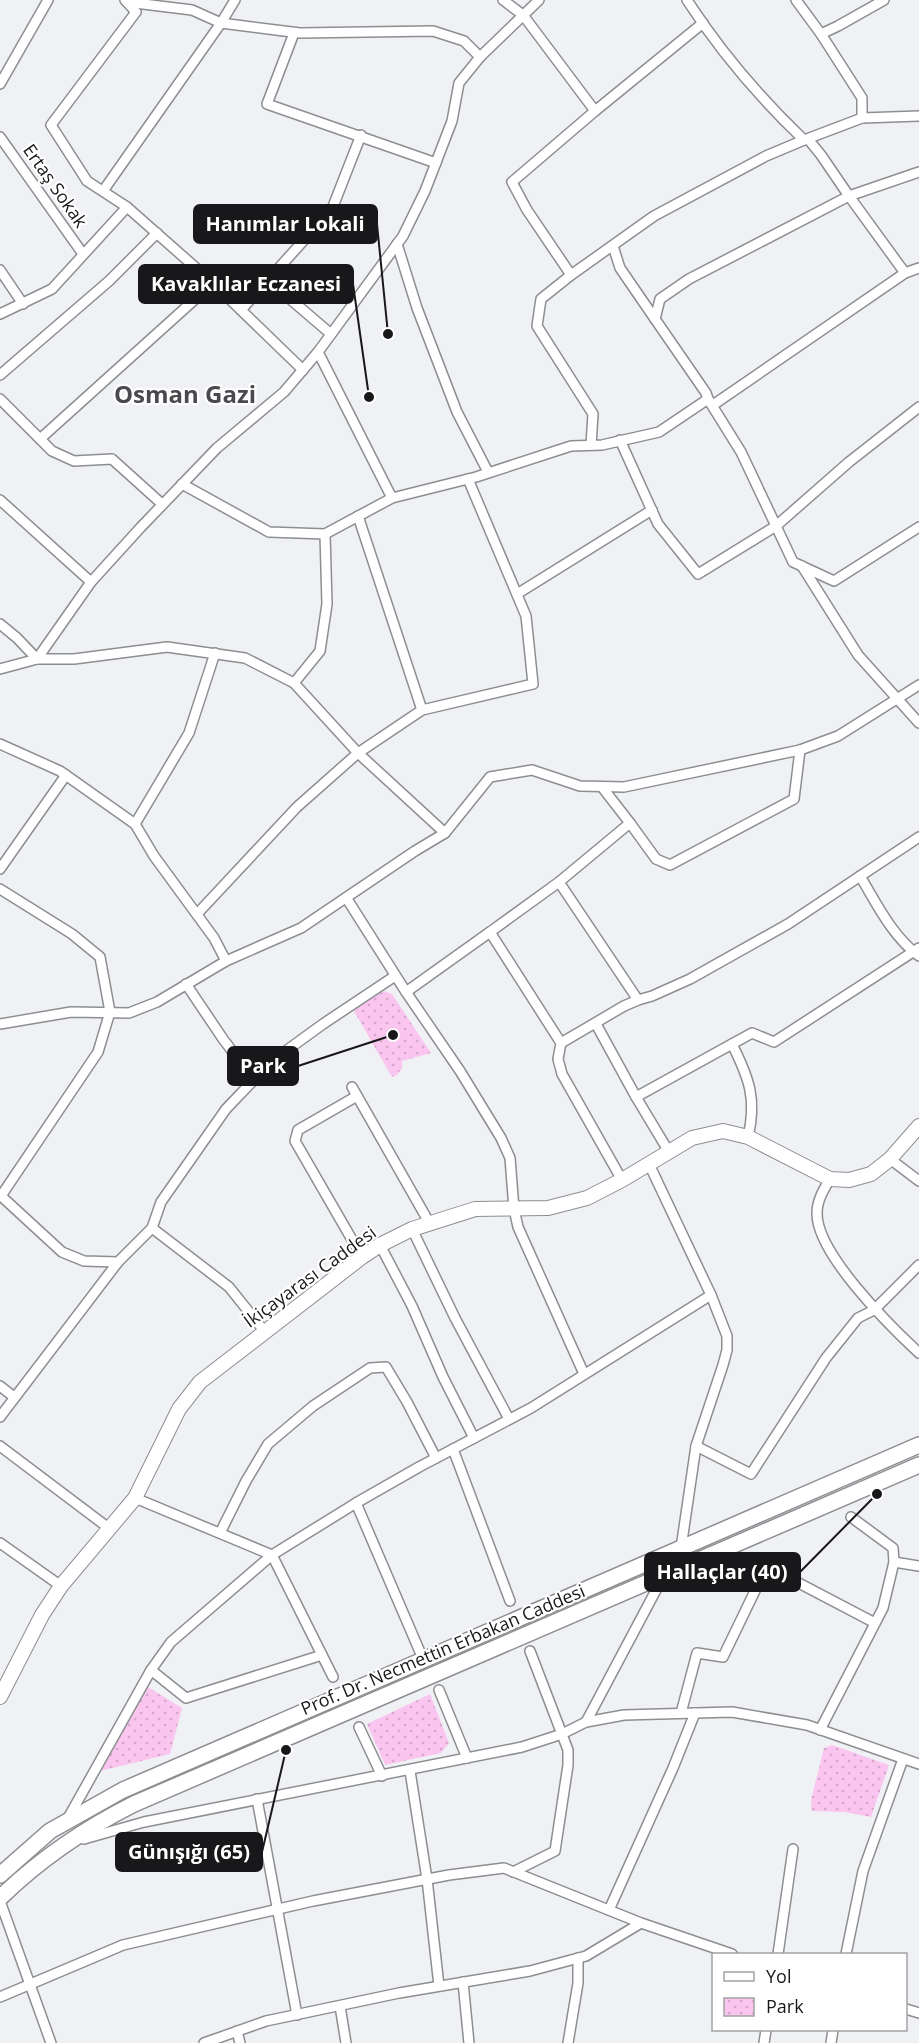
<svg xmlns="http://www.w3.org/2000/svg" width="919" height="2043" viewBox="0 0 919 2043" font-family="'Open Sans',sans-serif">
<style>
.park{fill:url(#park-dots)}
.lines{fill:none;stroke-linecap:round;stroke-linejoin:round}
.street-casing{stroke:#8d8e92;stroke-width:12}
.secondary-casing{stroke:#8d8e92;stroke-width:16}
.primary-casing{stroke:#8d8e92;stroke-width:18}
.street{stroke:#fff;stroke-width:9}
.secondary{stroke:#fff;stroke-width:14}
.primary{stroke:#fff;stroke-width:15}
.labels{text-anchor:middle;stroke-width:4.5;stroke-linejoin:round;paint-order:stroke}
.street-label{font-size:18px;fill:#18181a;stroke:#fff}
.district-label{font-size:24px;font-weight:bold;fill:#4a4a4e;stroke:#fff}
.leader{fill:none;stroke:#18181a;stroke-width:2}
.callout-dot{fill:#18181a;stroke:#fff;stroke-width:2}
.callout{fill:#18181a;stroke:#18181a;stroke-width:2}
.callout-label{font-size:20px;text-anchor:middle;font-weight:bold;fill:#fff}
</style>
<defs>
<pattern id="park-dots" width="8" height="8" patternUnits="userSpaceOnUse" patternTransform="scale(1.5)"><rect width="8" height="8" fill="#fac5ef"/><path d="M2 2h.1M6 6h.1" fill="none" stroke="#d6a8cc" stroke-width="1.8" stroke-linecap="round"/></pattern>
</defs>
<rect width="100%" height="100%" fill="#f0f1f5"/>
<!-- park -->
<g class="park">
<path d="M 384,991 L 392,994 L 431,1053 L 402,1061 L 402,1068 L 397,1075 L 392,1077 L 354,1011 L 357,1006 Z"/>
<path d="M 148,1687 L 182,1708 L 170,1754 L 100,1771 Z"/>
<path d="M 430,1694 L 449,1743 L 441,1753 L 385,1765 L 367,1724 Z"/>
<path d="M 832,1745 L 889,1765 L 871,1817 L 844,1812 L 812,1811 L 811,1800 L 824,1748 Z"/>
</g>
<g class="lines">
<defs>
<g id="street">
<path d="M 125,0 L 136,12 L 51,125 L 87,181 L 127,207 L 213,283 L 303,370"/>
<path d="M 235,0 L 221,23 L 300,33 L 433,31 L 464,41 L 480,57"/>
<path d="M 503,0 L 523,15 L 595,111 L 703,23"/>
<path d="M 687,0 C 720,51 760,98 804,140 L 862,118 L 862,98 L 821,34"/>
<path d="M 796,0 L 821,34 L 838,26 L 884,0"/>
<path d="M 294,33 L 267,104 L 436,163"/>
<path d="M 0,84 L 48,0"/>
<path d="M 595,111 L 512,182 L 527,210 L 571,275 L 654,216 L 766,156 L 804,140"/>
<path d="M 862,118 L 919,116"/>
<path d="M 0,137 L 83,254"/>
<path d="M 808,139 L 821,155 L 849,196 L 919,172"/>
<path d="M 103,191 L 221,23 L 192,10 L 127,2"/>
<path d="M 397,244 L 417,308 L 457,412 L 488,472"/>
<path d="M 613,246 L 620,268 L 655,319"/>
<path d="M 919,268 L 905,273 L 849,196 L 689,279 L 660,299 L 655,319 L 706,393 L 708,399 L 741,452 L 793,562 L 834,581 L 919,527"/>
<path d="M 0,270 L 23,304"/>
<path d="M 571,275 L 541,299 L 537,326 L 593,414 L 591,445"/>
<path d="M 269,281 L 331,334"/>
<path d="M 241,310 L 332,209 L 361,135"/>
<path d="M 0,314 L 52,289 L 127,207"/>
<path d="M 318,352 L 392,498 L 476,477 L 571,446 L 602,445 L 659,432 L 708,399"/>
<path d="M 0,375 L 109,281 L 157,233"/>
<path d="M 0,399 L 52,451 L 74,461 L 112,459 L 162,504"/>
<path d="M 713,405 L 905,273"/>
<path d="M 40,439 L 213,283"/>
<path d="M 620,440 L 658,524 L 698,574 L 776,526 L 849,462 L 919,407"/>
<path d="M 182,484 L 269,532 L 325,534 L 392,498"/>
<path d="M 0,500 L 91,582"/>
<path d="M 358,516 L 422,710"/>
<path d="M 802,566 L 858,655 L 919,723"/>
<path d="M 517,594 L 652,510"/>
<path d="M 0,624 L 17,638 L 37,659 L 74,659 L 167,647 L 245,658 L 294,683 L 320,651 L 327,604 L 325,534"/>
<path d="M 0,669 L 37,659 L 91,582 L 141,527 L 217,448 L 284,392 L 318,352 L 403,236 L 425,191 L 452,121 L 459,83 L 480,57 L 539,0"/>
<path d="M 294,683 L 358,753 L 422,710 L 533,684 L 526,616 L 468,479"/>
<path d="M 0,744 L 60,771 L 135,824 L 189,733 L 215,653"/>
<path d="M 602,787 L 630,823 L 559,882 L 638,1000 L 652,996 L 690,979 L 788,924 L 919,837"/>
<path d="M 630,823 L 656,859 L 670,865 L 794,799 L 800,750"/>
<path d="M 135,824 L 154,856 L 214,938 L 226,961"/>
<path d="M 0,869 L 66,775"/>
<path d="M 860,876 C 877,904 892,936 919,956"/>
<path d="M 559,882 L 490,932 L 561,1043 L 558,1059 L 562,1074 L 622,1180"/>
<path d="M 0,889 L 72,934 L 100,957 L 110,1012 L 98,1052 L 1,1196"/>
<path d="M 347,899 L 406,992 L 460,1071 L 501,1138 L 510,1158 L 514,1209 L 518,1227 L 584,1374"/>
<path d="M 197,914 L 297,807 L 358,753 L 445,833"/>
<path d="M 186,984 L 223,1039 L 254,1080"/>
<path d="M 406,992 L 490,932"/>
<path d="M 0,1024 L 71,1012 L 129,1013 L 157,1002 L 226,961 L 301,928 L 415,851 L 445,833 L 490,777 L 532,770 L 580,786 L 624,787 L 800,750 L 838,736 L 919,685"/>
<path d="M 596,1024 L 636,1097 L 669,1152"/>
<path d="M 561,1043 L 624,1006 L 638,1000"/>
<path d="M 732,1044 C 749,1078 757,1099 748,1137"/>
<path d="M 352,1087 L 430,1224"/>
<path d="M 357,1096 L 298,1130 L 295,1141 L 362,1257"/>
<path d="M 636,1097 L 752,1033 L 774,1042 L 919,948"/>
<path d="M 890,1159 L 919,1181"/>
<path d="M 649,1164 L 711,1295 L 727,1336 L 727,1350 L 723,1365 L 696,1446 L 681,1548"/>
<path d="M 830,1179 C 824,1189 817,1200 817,1213 C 816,1253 890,1326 919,1353"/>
<path d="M 0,1195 L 62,1252 L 84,1261 L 118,1262 L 152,1228 L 161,1202 L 226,1109 L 272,1061 L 323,1024 L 395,976"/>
<path d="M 152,1228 L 229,1287 L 265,1332"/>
<path d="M 412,1229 L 455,1318 L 509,1419"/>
<path d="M 380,1245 L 412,1306 L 443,1377 L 474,1438"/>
<path d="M 0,1386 L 14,1397"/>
<path d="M 0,1417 L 118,1262"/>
<path d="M 0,1446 L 110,1529"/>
<path d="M 696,1446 L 751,1474 L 826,1358 L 858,1318 L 874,1310 L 919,1265"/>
<path d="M 453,1449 L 510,1601"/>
<path d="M 135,1498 L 272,1555 L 333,1677"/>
<path d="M 356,1503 L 423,1659"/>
<path d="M 220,1533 L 246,1481 L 268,1444 L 313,1406 L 370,1368 L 386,1367 L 407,1402 L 436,1458"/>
<path d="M 0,1543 L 61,1586"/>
<path d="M 751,1558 L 875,1623"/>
<path d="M 894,1562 L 919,1566"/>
<path d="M 151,1670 L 186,1698 L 322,1655"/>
<path d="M 439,1690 L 467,1758"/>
<path d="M 681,1713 L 697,1653 L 723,1657 L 767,1566"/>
<path d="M 586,1722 L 663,1577"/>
<path d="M 359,1727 L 382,1776"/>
<path d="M 820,1730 L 883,1608 L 894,1562 L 893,1548 L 851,1517"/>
<path d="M 410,1771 L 427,1879 L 439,1986"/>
<path d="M 257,1799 L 297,2015"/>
<path d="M 67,1820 L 151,1670 L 171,1642 L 272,1555 L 356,1503 L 419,1467 L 531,1408 L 711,1295"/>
<path d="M 84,1839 L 144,1822 L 522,1747 L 562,1734 L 586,1722 L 624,1715 L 732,1712 L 807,1725 L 919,1764"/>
<path d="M 513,1872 L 555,1851 L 568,1765 L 568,1750 L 530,1651"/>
<path d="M 0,1901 L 51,2043"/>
<path d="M 609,1910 L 673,1768 L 695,1713"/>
<path d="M 778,1954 L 793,1849"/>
<path d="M 846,1954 L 863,1871 L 903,1759"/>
<path d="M 463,1982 L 469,2043"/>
<path d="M 0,1997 L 123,1945 L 313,1901 L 449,1875 L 504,1868 L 641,1923 L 732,1954"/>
<path d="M 340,2006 L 346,2043"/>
<path d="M 906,2009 L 919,2013"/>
<path d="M 237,2031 L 240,2043"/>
<path d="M 204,2043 L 266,2021 L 399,1993 L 530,1971 L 586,1956 L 641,1923"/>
<path d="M 568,2043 L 578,1983 L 578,1958"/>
<path d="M 764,2043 L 766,2030"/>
<path d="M 831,2043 L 833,2030"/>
</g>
<path id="secondary" d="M 0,1697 L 42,1615 L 61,1586 L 135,1498 L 179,1409 L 200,1382 L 362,1257 L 380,1245 L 412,1229 L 475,1209 L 548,1208 L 587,1198 L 622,1180 L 692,1138 L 723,1131 L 748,1137 L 830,1179 L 849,1180 L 871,1174 L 890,1159 L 919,1126"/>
<g id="primary">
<path d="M 0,1875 L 50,1831 L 123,1790 L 919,1445"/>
<path d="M 0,1898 C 40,1859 84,1829 134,1804 L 919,1465"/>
</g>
</defs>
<!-- street casing -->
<use href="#street" class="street-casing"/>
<!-- secondary casing -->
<use href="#secondary" class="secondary-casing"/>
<!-- primary casing -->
<use href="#primary" class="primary-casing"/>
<!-- street -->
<use href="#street" class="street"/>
<!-- secondary -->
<use href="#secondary" class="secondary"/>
<!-- primary -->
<use href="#primary" class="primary"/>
</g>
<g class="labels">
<!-- street labels -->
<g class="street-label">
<text transform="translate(55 186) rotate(55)" y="6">Ertaş Sokak</text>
<text transform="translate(310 1277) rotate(-36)" y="6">İkiçayarası Caddesi</text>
<text transform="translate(443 1650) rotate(-23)" y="6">Prof. Dr. Necmettin Erbakan Caddesi</text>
</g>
<!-- district labels -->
<g class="district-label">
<text x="185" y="403">Osman Gazi</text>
</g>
</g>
<!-- callouts -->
<path class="leader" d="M388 334L377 224M369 397L353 284M393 1035L298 1066M877 1494L800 1572M286 1750L262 1852"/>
<g class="callout-dot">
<circle cx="388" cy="334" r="6"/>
<circle cx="369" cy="397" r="6"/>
<circle cx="393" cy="1035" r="6"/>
<circle cx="877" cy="1494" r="6"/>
<circle cx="286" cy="1750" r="6"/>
</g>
<g class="callout">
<rect x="194" y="205" width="183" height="38" rx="6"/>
<rect x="139" y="265" width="214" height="38" rx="6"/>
<rect x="228" y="1047" width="70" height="38" rx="6"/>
<rect x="645" y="1553" width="155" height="38" rx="6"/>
<rect x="116" y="1833" width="146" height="38" rx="6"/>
</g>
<g class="callout-label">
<text x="285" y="231">Hanımlar Lokali</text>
<text x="246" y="291">Kavaklılar Eczanesi</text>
<text x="263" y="1073">Park</text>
<text x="722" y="1579">Hallaçlar (40)</text>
<text x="189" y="1859">Günışığı (65)</text>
</g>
<!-- legend -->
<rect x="712" y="1953" width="195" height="78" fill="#ffffff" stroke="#a3a3a3" stroke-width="1.5"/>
<rect x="724" y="1972" width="30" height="9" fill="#ffffff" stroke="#a3a3a3" stroke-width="1.5"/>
<text x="766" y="1983" font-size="18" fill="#18181a">Yol</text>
<rect x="724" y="1998" width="30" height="18" fill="url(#park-dots)" stroke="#a3a3a3" stroke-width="1.5"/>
<text x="766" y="2013" font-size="18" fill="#18181a">Park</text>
</svg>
